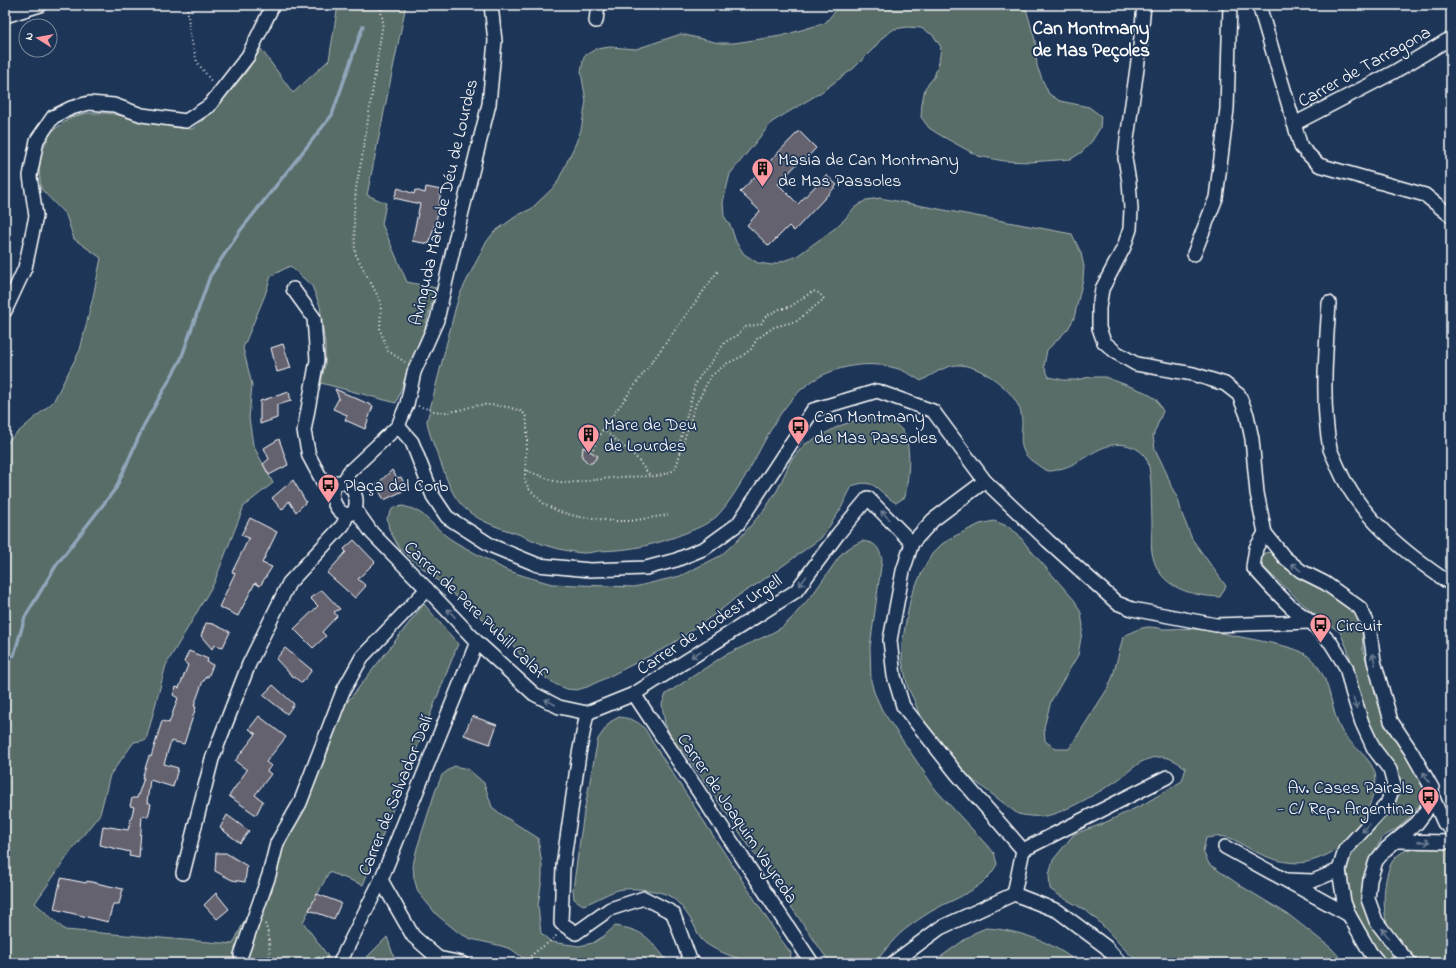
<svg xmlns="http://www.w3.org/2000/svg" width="1456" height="968" viewBox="0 0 1456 968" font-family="'Indie Flower',sans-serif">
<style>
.green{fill:#586c67;stroke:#acb6b3}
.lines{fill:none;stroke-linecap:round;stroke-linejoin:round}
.stream{stroke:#90a7bb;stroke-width:3.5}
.building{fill:#656270;stroke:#fff}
.minor-casing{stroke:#fff;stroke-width:16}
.path{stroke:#fff;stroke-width:2;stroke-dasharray:1 3;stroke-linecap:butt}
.minor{stroke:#1d3557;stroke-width:13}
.oneway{stroke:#6c7c92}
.labels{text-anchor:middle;stroke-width:3.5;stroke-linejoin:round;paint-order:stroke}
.street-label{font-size:18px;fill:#fff;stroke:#1d3557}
.poi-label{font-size:18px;fill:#fff;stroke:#1d3557;text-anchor:start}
.neighbourhood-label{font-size:19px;font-weight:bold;fill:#fff;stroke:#1d3557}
</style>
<rect width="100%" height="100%" fill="#1d3557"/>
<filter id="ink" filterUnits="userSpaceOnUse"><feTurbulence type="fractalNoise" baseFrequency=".025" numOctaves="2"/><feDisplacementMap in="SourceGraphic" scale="8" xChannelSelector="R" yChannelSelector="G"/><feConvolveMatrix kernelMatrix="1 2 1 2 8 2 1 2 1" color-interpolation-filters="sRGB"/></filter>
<g filter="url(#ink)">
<!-- green -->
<g class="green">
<path d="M 338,5 L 406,5 L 367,195 L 386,203 L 382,224 L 407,282 L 436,288 L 422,339 L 410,365 L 396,403 L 321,383 L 325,364 L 325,344 L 320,306 L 312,286 L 290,266 L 271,276 L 265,295 L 243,348 L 252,385 L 249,418 L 253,445 L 273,483 L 244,506 L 214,583 L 166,665 L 146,740 L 134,742 L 110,775 L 100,814 L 74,847 L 35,903 L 65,930 L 233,944 L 274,860 L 345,705 L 424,604 L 458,644 L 363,885 L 329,872 L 303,922 L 333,963 L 5,963 L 5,449 L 9,440 L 53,402 L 80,350 L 93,297 L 101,258 L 74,239 L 66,215 L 41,189 L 39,170 L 42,150 L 52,131 L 72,117 L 87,113 L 107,113 L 139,119 L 173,127 L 192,129 L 213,112 L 247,71 L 261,49 L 293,93 L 329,60 Z"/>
<path d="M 840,5 L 1025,5 L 1035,40 L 1037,66 L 1042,79 L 1049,94 L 1060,101 L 1089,107 L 1101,116 L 1100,128 L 1092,141 L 1082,152 L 1071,159 L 1030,162 L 1004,161 L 978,156 L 940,135 L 929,128 L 921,117 L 922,103 L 925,88 L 934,77 L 939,62 L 941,47 L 933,35 L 921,28 L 908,27 L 894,29 L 883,37 L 874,48 L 854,68 L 820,93 L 772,122 L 730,174 L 723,202 L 724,216 L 731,227 L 736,242 L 744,254 L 758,263 L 772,265 L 797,256 L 834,229 L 845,219 L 854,208 L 866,200 L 880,198 L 1072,234 L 1081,253 L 1084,267 L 1083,279 L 1074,318 L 1068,329 L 1047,350 L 1044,366 L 1049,377 L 1063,380 L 1076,380 L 1090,377 L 1105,377 L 1145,392 L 1156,399 L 1163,411 L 1153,436 L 1155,449 L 1167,474 L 1171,486 L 1178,499 L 1182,514 L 1192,539 L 1226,586 L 1220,597 C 1192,596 1160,588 1153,557 C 1150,547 1152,534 1152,524 C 1152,511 1151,497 1151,484 C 1150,476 1150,462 1144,455 C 1139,449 1133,447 1126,445 C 1100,440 1082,465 1059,469 C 1057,470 1053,471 1050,471 C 1044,471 1037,464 1032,461 C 1014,447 1025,431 1021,413 C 1016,391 980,364 957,365 C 944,366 932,375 921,381 C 913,376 904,370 895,368 C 870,361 842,365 819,377 C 782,397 766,441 746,475 C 737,489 728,505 716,517 C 707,524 698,528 688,532 C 656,545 633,550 599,551 C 594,552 589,553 583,553 C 570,552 554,548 542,544 C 534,541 526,537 518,534 C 497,527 473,520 459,502 C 450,491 445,474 440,461 C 435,447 429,436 427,421 L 455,310 L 459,296 L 485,244 L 494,232 L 518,215 L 531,209 L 556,185 L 575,145 L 581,130 L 586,101 L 581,72 L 584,56 L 596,49 L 610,47 L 636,49 L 681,34 L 719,43 L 734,43 L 781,36 L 825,23 Z"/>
<path d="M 871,418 C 881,420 895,421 902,430 C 913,444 908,480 905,497 L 896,503 C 877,492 876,477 852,486 L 839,512 L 821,538 L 759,583 L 739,595 L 722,609 L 669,646 L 608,677 L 587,687 L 577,690 L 567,689 L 557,685 L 531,669 L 511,643 L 399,548 L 389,529 L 387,518 L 393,508 L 403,506 L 413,509 L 422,514 L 446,536 L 455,542 L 504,569 L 524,576 L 552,584 L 634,587 L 680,576 L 720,556 L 738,540 L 765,509 L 778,489 L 791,460 L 805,444 L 839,426 L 860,419 Z"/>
<path d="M 994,521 L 1007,526 L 1018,534 L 1027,546 L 1075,601 L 1081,613 L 1083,626 L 1078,655 L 1051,701 L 1044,727 L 1045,741 L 1056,749 L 1069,749 L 1108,688 L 1113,676 L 1123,637 C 1131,632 1139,628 1148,627 C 1153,627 1159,628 1163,629 C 1174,629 1184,628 1194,629 C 1215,631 1235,636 1256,640 C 1270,643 1297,647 1308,656 C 1330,674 1329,701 1339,726 C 1347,744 1366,752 1374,770 C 1382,788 1361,826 1348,840 C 1339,850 1324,857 1311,861 C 1294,866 1272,860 1256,852 C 1248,849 1240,842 1232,839 C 1224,835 1215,837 1206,838 L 1203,851 L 1209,864 L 1241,886 L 1289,915 L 1331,948 L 1345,963 L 1140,963 C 1123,950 1110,932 1094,917 C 1080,905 1064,900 1050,889 L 1049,875 L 1053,860 L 1074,834 L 1102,824 L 1144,804 L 1182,781 L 1186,768 C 1177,762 1169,756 1158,757 C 1141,758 1131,770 1119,779 C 1103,790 1063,814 1045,816 C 1035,817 1027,816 1018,814 L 939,754 L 925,729 L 914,700 L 908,688 L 902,660 L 902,643 L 911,596 L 924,568 L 932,554 L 942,544 L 955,536 L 980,524 Z"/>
<path d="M 862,541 C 875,543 878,545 882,559 L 870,647 L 871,681 L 874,692 L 882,710 L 936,790 L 994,853 L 997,864 C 985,888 959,897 937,908 C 928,913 919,919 911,925 C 896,935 886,949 875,963 L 830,963 L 684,752 L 674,744 L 665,724 L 662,704 L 666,694 L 725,655 L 770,634 L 781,628 L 791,619 L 813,594 L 842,553 L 852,546 Z"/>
<path d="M 1272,552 L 1282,566 L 1344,602 L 1357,614 L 1362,632 L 1363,651 L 1389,731 L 1420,773 L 1423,788 L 1420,804 L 1410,817 L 1398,828 L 1383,837 L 1370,857 L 1365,877 L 1362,901 L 1403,963 L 1387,963 L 1378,951 L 1359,922 L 1349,894 L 1347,872 L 1349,854 L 1394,804 L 1400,785 L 1393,761 L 1384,752 L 1364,713 L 1356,678 L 1347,648 L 1340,632 L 1316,616 L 1263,567 L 1261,559 L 1264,553 Z"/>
<path d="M 619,717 C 636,719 644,724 651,740 L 779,937 L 791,953 L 790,962 C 766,967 741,961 719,951 C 713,948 705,944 701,939 C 697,933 695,926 691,920 C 686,912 679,902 671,897 C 661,890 635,888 623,889 C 609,891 597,901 583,905 L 574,899 L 573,889 L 584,812 L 598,739 L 610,722 Z"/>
<path d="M 454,766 L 468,769 L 484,783 L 492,807 L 502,815 L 538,838 L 542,865 L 542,878 L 538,906 L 541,933 L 551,942 L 579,946 L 593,943 L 604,936 L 615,926 C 646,930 650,940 669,963 L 530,963 L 511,949 L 498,945 L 471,939 L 459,933 L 437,915 L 418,892 L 414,878 L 413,865 L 417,848 L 435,792 L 442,775 Z"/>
<path d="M 1451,843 L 1451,963 C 1444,963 1429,965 1424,963 C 1411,958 1395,940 1389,929 C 1381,913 1383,870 1395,858 C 1408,844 1434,845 1451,843 Z"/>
<path d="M 986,928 C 1019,930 1053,942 1078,963 L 932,963 L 974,933 Z"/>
<path d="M 387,937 L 396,963 L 361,963 Z"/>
</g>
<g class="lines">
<!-- stream -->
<path class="stream" d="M 5,660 L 14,655 L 25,617 L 57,564 L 116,488 L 144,425 L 181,359 L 210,276 L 240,231 L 332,115 L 363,26"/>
</g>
<!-- building -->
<g class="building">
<path d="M 799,131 L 816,148 L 802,163 L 800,161 L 778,184 L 798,204 L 826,175 L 837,185 L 794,231 L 789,226 L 769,246 L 747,225 L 760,211 L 740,192 Z"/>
<path d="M 426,187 L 441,190 L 437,217 L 429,244 L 412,241 L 420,204 L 394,198 L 398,188 L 414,194 L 415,190 L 425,193 Z"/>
<path d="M 283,344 L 291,368 L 277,372 L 271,348 Z"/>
<path d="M 335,389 L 373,406 L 365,429 L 345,420 L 347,415 L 333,409 L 339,398 Z"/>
<path d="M 289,392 L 291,401 L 277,405 L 277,418 L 260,424 L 260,401 Z"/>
<path d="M 279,439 L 288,465 L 269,475 L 263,464 L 269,459 L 264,448 Z"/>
<path d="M 583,447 L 598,456 L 592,463 L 588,463 L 582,457 Z"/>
<path d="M 392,470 L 397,478 L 401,477 L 407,489 L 384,500 L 376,485 Z"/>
<path d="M 293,480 L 306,502 L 296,512 L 289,501 L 282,510 L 272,498 Z"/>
<path d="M 250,518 L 277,532 L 262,563 L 272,567 L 260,586 L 255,583 L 238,616 L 219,607 L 235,573 L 232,572 L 249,538 L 241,535 Z"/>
<path d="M 354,540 L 375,562 L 358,579 L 366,586 L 355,598 L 327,573 L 346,552 L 344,549 Z"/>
<path d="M 322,590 L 340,609 L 334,612 L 337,616 L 322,632 L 326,636 L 313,648 L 294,629 L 318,606 L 310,598 Z"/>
<path d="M 206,623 L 213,624 L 230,632 L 223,647 L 214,645 L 212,649 L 201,636 Z"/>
<path d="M 285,648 L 312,670 L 302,683 L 290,674 L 276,659 Z"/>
<path d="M 189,651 L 208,659 L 207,662 L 213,665 L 208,677 L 206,676 L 204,681 L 203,681 L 194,706 L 196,707 L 184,744 L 171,741 L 164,764 L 178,768 L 173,787 L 150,780 L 147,802 L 151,804 L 148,817 L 142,816 L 139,858 L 129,856 L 130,852 L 100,845 L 103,826 L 128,830 L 134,807 L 130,806 L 132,798 L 137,798 L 144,778 L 142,778 L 149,756 L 151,757 L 162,721 L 169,723 L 178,698 L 173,695 L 176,687 L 179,688 L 188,665 L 184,662 Z"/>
<path d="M 273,685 L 294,704 L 287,714 L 263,695 Z"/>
<path d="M 259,716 L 286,737 L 266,762 L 271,766 L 267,771 L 271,774 L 255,795 L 263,801 L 256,815 L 229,796 L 247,770 L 235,761 L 256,734 L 249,729 Z"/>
<path d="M 472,716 L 497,725 L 490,744 L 464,735 Z"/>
<path d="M 227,815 L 249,831 L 240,843 L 220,828 Z"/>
<path d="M 216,853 L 226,853 L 247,866 L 245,882 L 232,880 L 215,871 Z"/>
<path d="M 61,878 L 86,883 L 87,881 L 123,889 L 119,904 L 113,904 L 108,922 L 54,909 Z"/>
<path d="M 216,893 L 229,909 L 217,919 L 204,905 Z"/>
<path d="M 317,894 L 341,903 L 334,919 L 309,910 Z"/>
</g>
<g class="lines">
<defs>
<g id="minor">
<path d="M 1144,5 L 1140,47 L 1127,139 L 1125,158 L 1129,182 L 1131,209 L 1130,229 L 1124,247 L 1102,289 L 1099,308 L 1099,328 L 1104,342 L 1117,353 L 1136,364 L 1193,374 L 1225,384 L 1239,395 L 1247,415 L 1252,439 L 1257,493 L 1265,533 L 1284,557 L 1301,571 L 1325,583 L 1360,608 L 1369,626 L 1374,661 L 1391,721 L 1411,751 L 1432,788 L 1433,798 L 1424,814 L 1417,823 L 1386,849 L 1376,861 L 1370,880 L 1368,899 L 1376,921 L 1398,950 L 1410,963"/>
<path d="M 1259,5 L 1301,147 L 1319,165 L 1425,195 L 1451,216"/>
<path d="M 5,16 L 40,5"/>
<path d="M 596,21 L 598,5"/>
<path d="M 1294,124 L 1394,72 L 1451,38"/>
<path d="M 1194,254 L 1216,198 L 1227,109 L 1230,5"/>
<path d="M 293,289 L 314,318 L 317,360 L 304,431 L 309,456 L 324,484 L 332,490"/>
<path d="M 1329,303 C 1326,351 1321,401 1330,449 C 1332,454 1335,460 1337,465 C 1358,516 1406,554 1451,584"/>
<path d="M 5,311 L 25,268 L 36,216 L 30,176 L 37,140 L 53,117 L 71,108 L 89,103 L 114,105 L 142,115 L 186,121 L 209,106 L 220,92 L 248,56 L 273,5"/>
<path d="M 398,426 L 412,442 L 433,496 L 447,517 L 492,546 L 538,565 L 590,570 L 646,568 L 676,560 L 705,548 L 738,524 L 813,410 L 877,391 L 933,411 L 985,481 L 1048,541 L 1117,603 L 1132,609 L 1216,625 L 1311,622"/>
<path d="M 985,481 L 933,520 L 912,543 L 903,571 L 890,640 L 894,676 L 903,706 L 957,774 L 1023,850"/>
<path d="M 339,482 C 357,481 361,511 350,514 C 338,518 324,492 339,482 Z"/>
<path d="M 344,482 L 349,472 L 398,426 L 407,404 L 414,372 L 437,320 L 459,224 L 489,104 L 495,41 L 491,5"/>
<path d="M 355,509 L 372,533 L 427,589 L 477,642 L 534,694 L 559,707 L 587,713"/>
<path d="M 1265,533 L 1256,548 L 1253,567 L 1273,589 L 1291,607 L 1311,622 L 1331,643 L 1346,667 L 1352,691 L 1362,723 L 1374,749 L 1390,770 L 1394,785 L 1387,804 L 1345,850 L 1339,870 L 1344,902 L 1349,915 L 1370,952 L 1379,963"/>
<path d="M 634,694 L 812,963"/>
<path d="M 587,713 L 634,694 L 796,591 L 838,534 L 868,498 L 912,543"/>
<path d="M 587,713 L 579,754 L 563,866 L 561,923 L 576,933 L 610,909 L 644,898 L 673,913 L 690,960 L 694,963"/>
<path d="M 1433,798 L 1444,823 L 1451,829"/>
<path d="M 1396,841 L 1451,842"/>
<path d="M 1225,847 L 1349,915"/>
<path d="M 183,873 L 212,759 L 249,664 L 289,583 L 343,525 L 347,515"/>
<path d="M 381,880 L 413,936 L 438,958 L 462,963"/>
<path d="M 1287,880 L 1313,881 L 1339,870"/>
<path d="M 1014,894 L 1023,850 L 1167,777"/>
<path d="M 241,955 L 269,875 L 277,843 L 300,803 L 343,691 L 362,657 L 427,589"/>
<path d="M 341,960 L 381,880 L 477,642"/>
<path d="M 893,963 L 940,928 L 1014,894 L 1058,911 L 1106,947 L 1120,963"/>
</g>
</defs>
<!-- minor casing -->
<use href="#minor" class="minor-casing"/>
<!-- path -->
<g class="path">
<path d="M 187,5 L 190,35 L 197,62 L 212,82"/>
<path d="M 380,5 L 383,22 L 363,152 L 356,188 L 354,215 L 355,253 L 381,302 L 380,330 L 388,351 L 405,362"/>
<path d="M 418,406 C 426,408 434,412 442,412 C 456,413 468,406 481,405 C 491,404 520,407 525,415 C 530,423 525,460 525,470 L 554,481 L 567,483 L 621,477 L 659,476 L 672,471 L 676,467 L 689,424 L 696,404 L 711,376 L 726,364 L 741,357 L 751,349 L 757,339 L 774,327 L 797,321 L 824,299 L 819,293 L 813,291 L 790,307 L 780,309 L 766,316 L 761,324 L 745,327 L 738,335 L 725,342 L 710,364 L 702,373 L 695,385 L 679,445 L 680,453"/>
<path d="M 603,429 L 635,456 L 650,476"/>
<path d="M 593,449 L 603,429 L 718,271"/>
<path d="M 525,470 L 525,481 L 529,489 L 544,504 L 560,512 L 579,517 L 593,518 L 611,521 L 630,521 L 668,515"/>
<path d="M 265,924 C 270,935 270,950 269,962"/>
<path d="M 268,963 L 273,963"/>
<path d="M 299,963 L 321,957 L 330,958"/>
<path d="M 526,963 C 533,950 547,946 557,935"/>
</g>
<!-- minor -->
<use href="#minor" class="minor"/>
</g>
<!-- one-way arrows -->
<defs><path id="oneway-shaft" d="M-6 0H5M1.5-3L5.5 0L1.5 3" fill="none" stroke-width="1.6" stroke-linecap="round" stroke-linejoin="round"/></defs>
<g class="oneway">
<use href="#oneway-shaft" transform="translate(885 515) rotate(-134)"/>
<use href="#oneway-shaft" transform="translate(1296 567) rotate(-141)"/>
<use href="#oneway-shaft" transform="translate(803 581) rotate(126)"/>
<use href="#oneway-shaft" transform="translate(451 613) rotate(-133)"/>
<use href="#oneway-shaft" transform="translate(696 654) rotate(148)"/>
<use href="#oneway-shaft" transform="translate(1374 659) rotate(-102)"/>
<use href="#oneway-shaft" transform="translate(550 702) rotate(-152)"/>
<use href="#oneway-shaft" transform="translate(1355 703) rotate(73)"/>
<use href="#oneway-shaft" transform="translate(1426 777) rotate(-121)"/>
<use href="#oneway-shaft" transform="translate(1366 828) rotate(133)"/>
<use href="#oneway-shaft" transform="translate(1424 842) rotate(2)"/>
<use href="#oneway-shaft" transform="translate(1385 933) rotate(-127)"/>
</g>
</g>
<!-- icons -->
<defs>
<symbol id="building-pin" viewBox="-11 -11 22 30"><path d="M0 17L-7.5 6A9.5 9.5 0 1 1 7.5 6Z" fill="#ff9aa2" stroke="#1d3557"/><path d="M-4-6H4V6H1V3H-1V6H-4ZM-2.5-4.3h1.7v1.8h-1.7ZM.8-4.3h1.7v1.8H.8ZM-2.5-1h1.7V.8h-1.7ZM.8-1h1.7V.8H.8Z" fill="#111"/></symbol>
<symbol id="bus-pin" viewBox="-11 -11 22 30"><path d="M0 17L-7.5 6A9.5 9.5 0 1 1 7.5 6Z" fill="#ff9aa2" stroke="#1d3557"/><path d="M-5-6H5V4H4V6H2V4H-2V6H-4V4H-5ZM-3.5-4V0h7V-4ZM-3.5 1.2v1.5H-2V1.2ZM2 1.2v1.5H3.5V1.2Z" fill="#111"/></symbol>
</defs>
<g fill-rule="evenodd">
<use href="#building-pin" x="750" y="156" width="25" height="34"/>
<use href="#bus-pin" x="786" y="414" width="25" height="34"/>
<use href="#building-pin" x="576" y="422" width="25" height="34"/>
<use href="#bus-pin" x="316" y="472" width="25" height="34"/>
<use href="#bus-pin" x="1308" y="612" width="25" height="34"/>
<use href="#bus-pin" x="1416" y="784" width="25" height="34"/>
</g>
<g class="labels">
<!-- street labels -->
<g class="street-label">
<text transform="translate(1364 66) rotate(-29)" y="6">Carrer de Tarragona</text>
<text transform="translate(443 202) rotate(-77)" y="6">Avinguda Mare de Déu de Lourdes</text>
<text transform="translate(476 610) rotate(44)" y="6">Carrer de Pere Pubill Calaf</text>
<text transform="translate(709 624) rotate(-33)" y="6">Carrer de Modest Urgell</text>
<text transform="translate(395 795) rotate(-68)" y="6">Carrer de Salvador Dalí</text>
<text transform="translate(738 818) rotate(56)" y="6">Carrer de Joaquim Vayreda</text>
</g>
<!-- poi labels -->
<g class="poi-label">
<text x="778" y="165">Masia de Can Montmany<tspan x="778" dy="21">de Mas Passoles</tspan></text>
<text x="814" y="422">Can Montmany<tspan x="814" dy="21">de Mas Passoles</tspan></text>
<text x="604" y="430">Mare de Deu<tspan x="604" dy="21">de Lourdes</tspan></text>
<text x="344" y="491">Plaça del Corb</text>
<text x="1336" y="631">Circuit</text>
<text x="1414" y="793" text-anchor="end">Av. Cases Pairals<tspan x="1414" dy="21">- C/ Rep. Argentina</tspan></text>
</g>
<!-- neighbourhood labels -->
<g class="neighbourhood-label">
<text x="1091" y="34">Can Montmany<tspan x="1091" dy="22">de Mas Peçoles</tspan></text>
</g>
</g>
<!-- margin -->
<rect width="1456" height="968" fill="none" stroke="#1d3557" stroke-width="20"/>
<rect x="10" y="10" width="1436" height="948" fill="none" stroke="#fff" stroke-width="1.5" filter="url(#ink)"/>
<!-- north arrow -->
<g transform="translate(38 38) rotate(281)"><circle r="19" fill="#1d3557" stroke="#77869a"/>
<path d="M0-3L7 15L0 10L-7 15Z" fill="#ff9aa2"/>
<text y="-6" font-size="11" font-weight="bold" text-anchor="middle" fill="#ffffff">N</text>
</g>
</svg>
